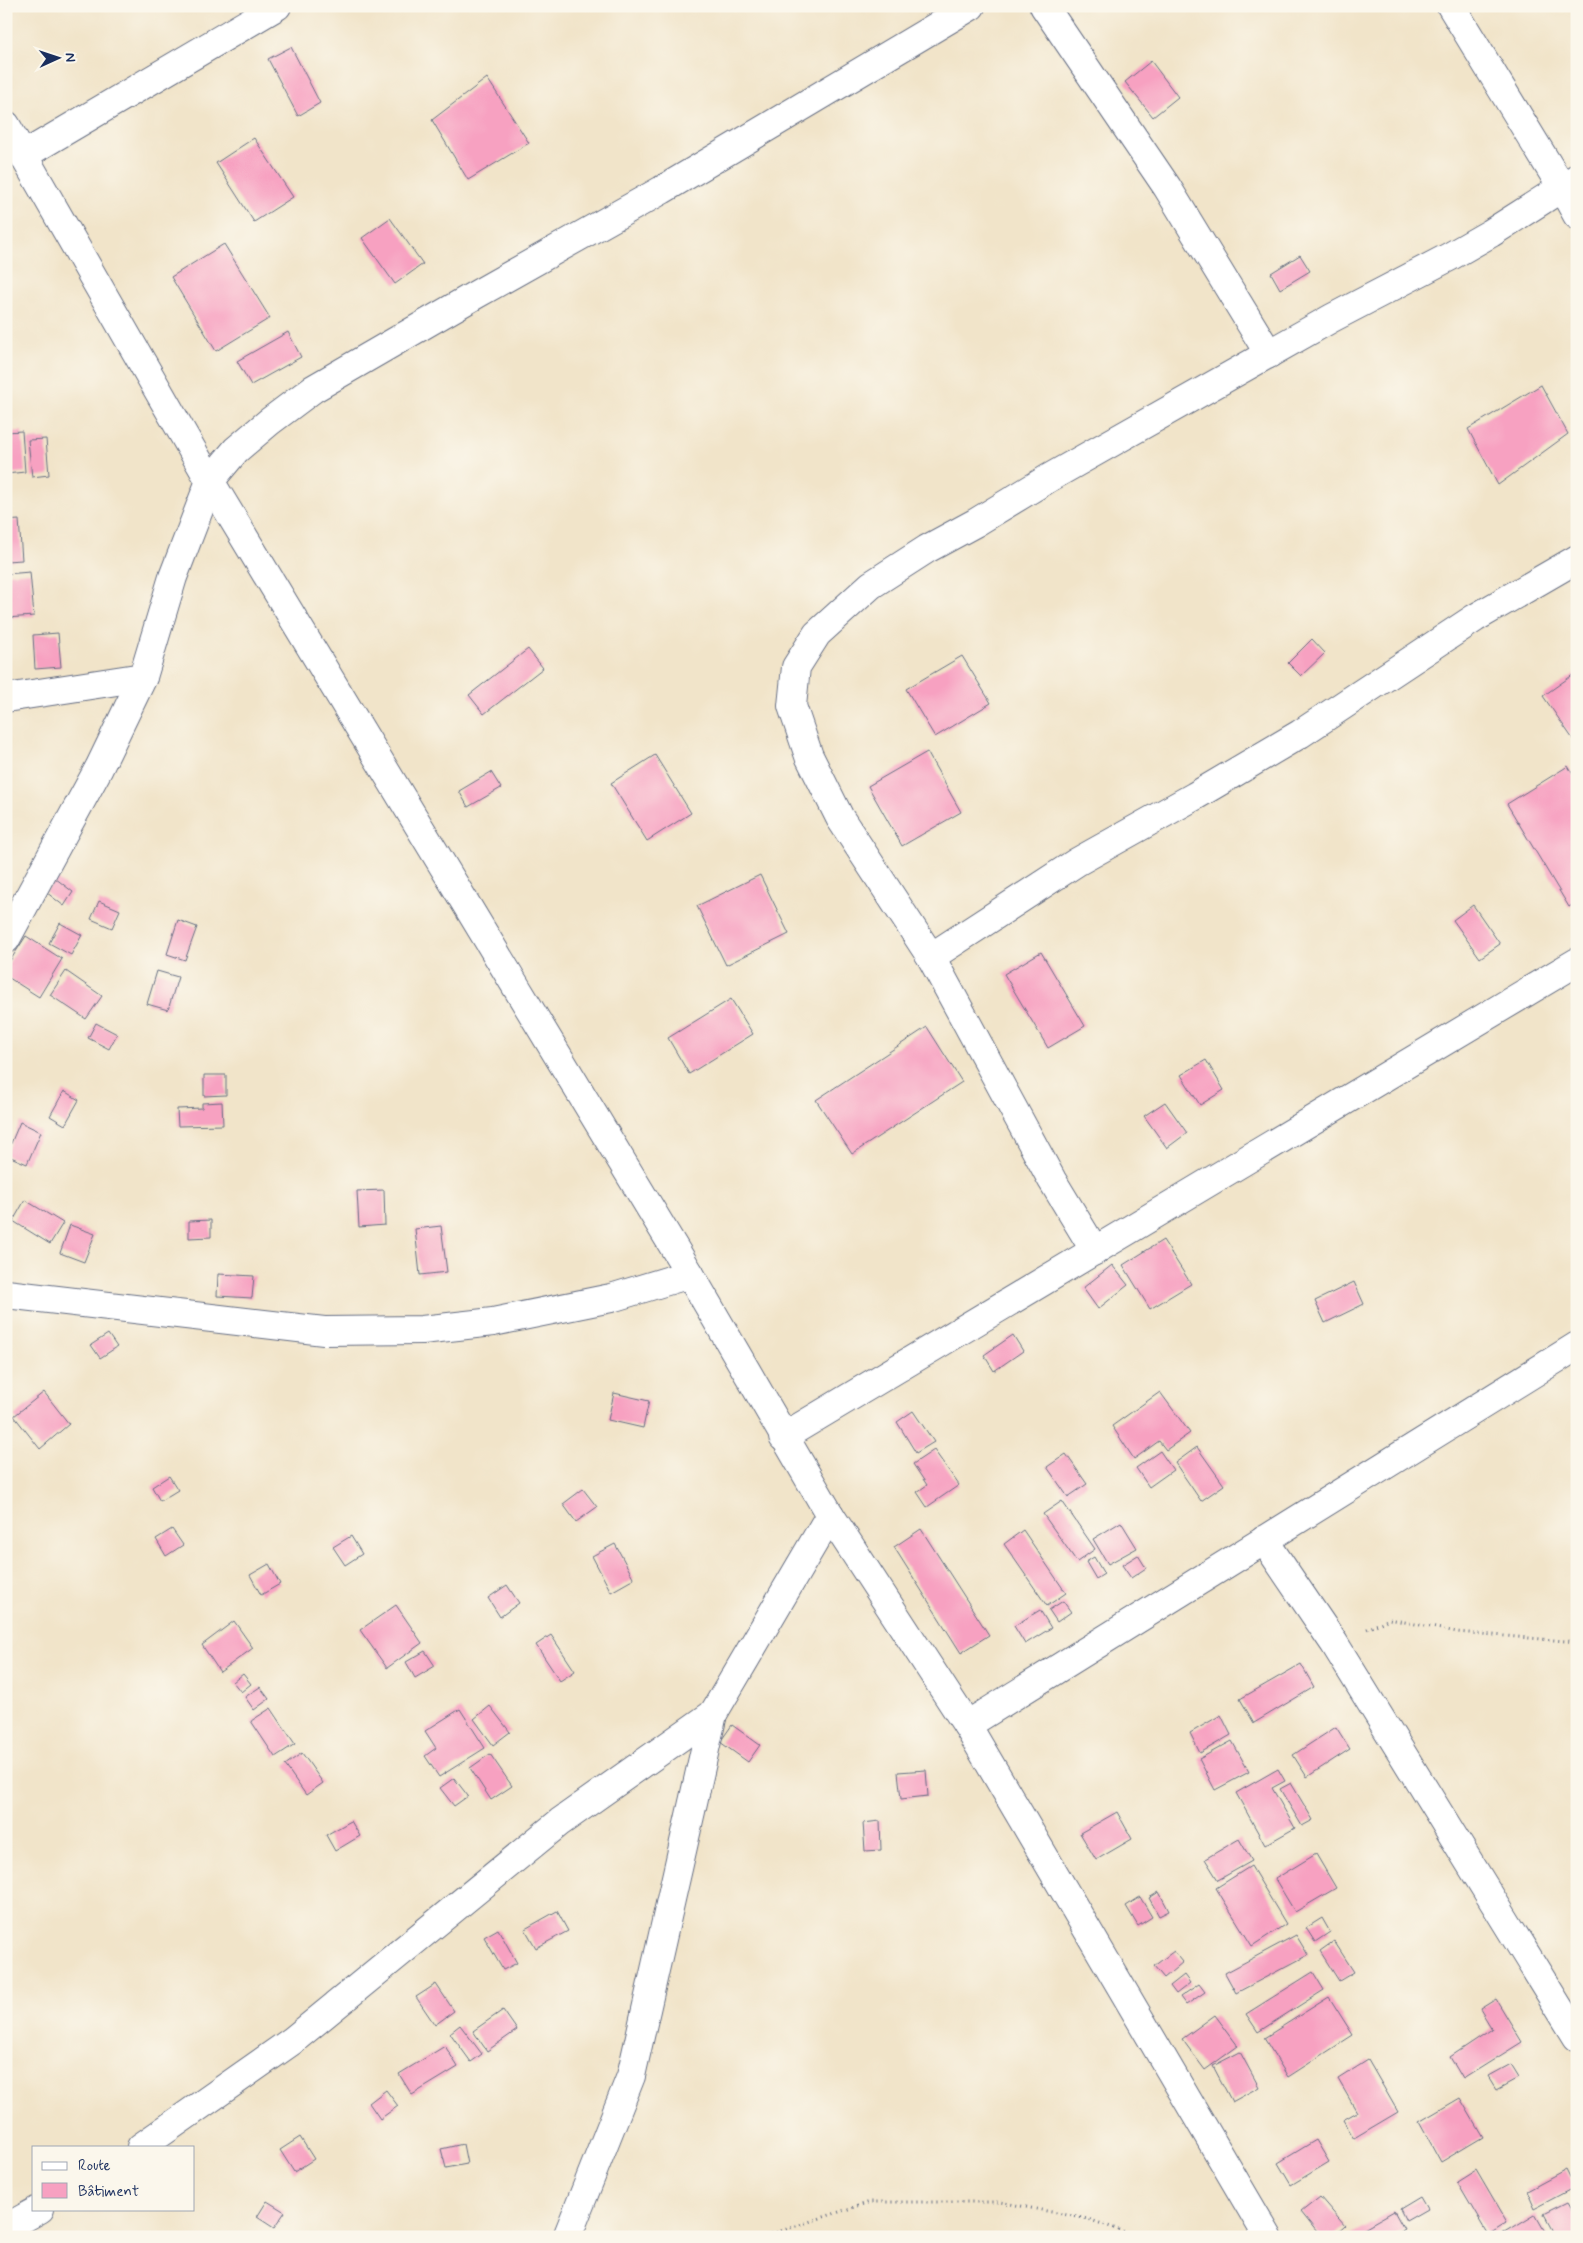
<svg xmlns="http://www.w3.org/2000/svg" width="1583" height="2243" viewBox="0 0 1583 2243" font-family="Mynerve,sans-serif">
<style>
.building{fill:#f7a1c1}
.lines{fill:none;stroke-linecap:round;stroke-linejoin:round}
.minor-casing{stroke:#666e83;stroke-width:30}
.path{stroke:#666e83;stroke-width:3;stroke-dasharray:1 4;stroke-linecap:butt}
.minor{stroke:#fff;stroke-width:28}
</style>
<rect width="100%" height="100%" fill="#fbf7ec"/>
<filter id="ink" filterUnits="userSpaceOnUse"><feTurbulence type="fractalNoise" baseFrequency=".02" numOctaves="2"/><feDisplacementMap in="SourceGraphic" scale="10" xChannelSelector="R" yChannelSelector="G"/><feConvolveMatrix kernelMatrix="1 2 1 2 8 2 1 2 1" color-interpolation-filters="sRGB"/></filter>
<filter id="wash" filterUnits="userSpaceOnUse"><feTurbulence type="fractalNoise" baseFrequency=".0096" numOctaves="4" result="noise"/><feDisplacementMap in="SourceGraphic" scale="20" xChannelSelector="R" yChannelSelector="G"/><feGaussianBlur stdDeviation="1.12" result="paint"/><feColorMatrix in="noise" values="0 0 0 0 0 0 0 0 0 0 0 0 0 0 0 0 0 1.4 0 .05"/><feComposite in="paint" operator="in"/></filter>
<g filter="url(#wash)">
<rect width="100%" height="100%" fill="#f1e4c9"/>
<g id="blocks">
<!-- building -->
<g class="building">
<path d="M 291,47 L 320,103 L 298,116 L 268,59 Z"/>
<path d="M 1151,61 L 1178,97 L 1153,117 L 1125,82 Z"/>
<path d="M 487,78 L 529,143 L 468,180 L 432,120 Z"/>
<path d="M 254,138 L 293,197 L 254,222 L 216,163 Z"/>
<path d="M 390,218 L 423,264 L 395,284 L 362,238 Z"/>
<path d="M 224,244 L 270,318 L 216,351 L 171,277 Z"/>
<path d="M 1300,255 L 1310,271 L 1280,289 L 1271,273 Z"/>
<path d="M 288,332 L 301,357 L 251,385 L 237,361 Z"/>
<path d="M 1541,385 L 1568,434 L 1498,485 L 1468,429 Z"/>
<path d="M 22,431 L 25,472 L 6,474 L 6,432 Z"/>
<path d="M 46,439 L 49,475 L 32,477 L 28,440 Z"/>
<path d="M 19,520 L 22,560 L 6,561 L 6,521 Z"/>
<path d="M 30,572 L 34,616 L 6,618 L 6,574 Z"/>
<path d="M 58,633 L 61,667 L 35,669 L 33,635 Z"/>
<path d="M 1312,639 L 1325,653 L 1301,676 L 1288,663 Z"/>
<path d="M 528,649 L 543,668 L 484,714 L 469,695 Z"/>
<path d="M 962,656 L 991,703 L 935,737 L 906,689 Z"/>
<path d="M 1577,672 L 1577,745 L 1543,696 Z"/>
<path d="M 927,752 L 961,812 L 902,846 L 868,786 Z"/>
<path d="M 655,755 L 691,813 L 647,841 L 611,783 Z"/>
<path d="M 1568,766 L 1577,781 L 1577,902 L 1569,907 L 1507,804 Z"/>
<path d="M 491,772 L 501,788 L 468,807 L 459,791 Z"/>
<path d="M 760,875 L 789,934 L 726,965 L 697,906 Z"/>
<path d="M 55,878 L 73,892 L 64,906 L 46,892 Z"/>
<path d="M 99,901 L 120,910 L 112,928 L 91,919 Z"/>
<path d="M 1473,905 L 1500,944 L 1480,958 L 1453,920 Z"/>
<path d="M 178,920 L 197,927 L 185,960 L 167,954 Z"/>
<path d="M 60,923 L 82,935 L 71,955 L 49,943 Z"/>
<path d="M 26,936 L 62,959 L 39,997 L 6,976 L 6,967 Z"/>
<path d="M 1041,952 L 1085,1026 L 1048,1048 L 1004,974 Z"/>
<path d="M 66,971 L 102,996 L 86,1019 L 50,995 Z"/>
<path d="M 157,971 L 178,977 L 168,1010 L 147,1004 Z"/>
<path d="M 731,999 L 753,1034 L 689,1074 L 668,1038 Z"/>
<path d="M 96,1023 L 117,1034 L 109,1049 L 88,1038 Z"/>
<path d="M 927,1027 L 962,1082 L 852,1154 L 816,1100 Z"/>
<path d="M 1206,1060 L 1224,1090 L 1200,1105 L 1181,1075 Z"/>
<path d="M 204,1075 L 226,1075 L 226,1095 L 204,1096 Z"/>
<path d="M 64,1091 L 79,1100 L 65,1125 L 50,1116 Z"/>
<path d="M 222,1102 L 223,1125 L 178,1126 L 177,1109 L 202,1108 L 202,1103 Z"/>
<path d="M 1165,1102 L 1187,1133 L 1167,1148 L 1144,1116 Z"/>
<path d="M 20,1122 L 41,1132 L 27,1164 L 6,1155 Z"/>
<path d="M 384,1190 L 385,1225 L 359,1227 L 357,1191 Z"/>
<path d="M 25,1200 L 63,1223 L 50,1244 L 13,1221 Z"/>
<path d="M 211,1220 L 211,1237 L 189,1238 L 189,1221 Z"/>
<path d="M 70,1225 L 95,1234 L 84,1262 L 60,1253 Z"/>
<path d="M 441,1226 L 447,1272 L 420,1275 L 415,1229 Z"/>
<path d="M 1163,1240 L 1191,1284 L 1150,1309 L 1123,1265 Z"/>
<path d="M 1112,1265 L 1128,1285 L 1098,1309 L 1083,1288 Z"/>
<path d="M 218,1274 L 254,1276 L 252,1298 L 217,1296 Z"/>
<path d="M 1354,1282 L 1364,1304 L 1325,1323 L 1315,1301 Z"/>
<path d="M 108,1334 L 117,1347 L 100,1358 L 91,1345 Z"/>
<path d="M 1013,1335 L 1023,1351 L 994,1371 L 984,1355 Z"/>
<path d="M 44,1392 L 69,1424 L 40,1449 L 14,1416 Z"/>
<path d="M 1160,1392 L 1190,1433 L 1166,1450 L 1159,1441 L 1134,1459 L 1112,1426 Z"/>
<path d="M 614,1393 L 649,1401 L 643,1428 L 608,1420 Z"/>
<path d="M 913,1411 L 934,1442 L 916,1453 L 897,1422 Z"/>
<path d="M 1197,1447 L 1224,1485 L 1201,1501 L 1175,1463 Z"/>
<path d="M 934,1450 L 959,1485 L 927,1507 L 917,1492 L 927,1485 L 913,1464 Z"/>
<path d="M 1160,1451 L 1173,1470 L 1149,1487 L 1136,1468 Z"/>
<path d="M 1066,1454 L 1087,1484 L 1068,1497 L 1047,1467 Z"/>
<path d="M 169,1476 L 178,1490 L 160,1501 L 152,1487 Z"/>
<path d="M 583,1489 L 597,1507 L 576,1522 L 563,1504 Z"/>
<path d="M 1062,1501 L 1095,1549 L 1077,1562 L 1043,1514 Z"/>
<path d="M 1121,1522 L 1137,1548 L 1108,1564 L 1093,1539 Z"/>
<path d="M 172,1529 L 183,1545 L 166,1556 L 156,1539 Z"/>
<path d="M 921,1529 L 989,1635 L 961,1653 L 894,1547 Z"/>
<path d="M 1023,1530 L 1066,1593 L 1047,1606 L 1004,1544 Z"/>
<path d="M 351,1536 L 362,1554 L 345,1565 L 333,1547 Z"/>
<path d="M 615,1544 L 634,1579 L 611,1592 L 592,1556 Z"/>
<path d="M 1138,1555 L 1146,1568 L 1131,1578 L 1122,1565 Z"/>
<path d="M 1094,1557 L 1104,1574 L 1096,1579 L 1086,1562 Z"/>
<path d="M 269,1564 L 280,1584 L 261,1595 L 250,1575 Z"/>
<path d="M 507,1585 L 519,1603 L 500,1617 L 488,1598 Z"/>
<path d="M 1063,1601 L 1071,1612 L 1057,1622 L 1049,1610 Z"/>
<path d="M 396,1605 L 422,1643 L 387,1668 L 360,1630 Z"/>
<path d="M 1040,1610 L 1051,1628 L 1025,1644 L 1014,1626 Z"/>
<path d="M 234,1621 L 253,1648 L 220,1672 L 202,1645 Z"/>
<path d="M 551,1635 L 575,1671 L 560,1681 L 536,1645 Z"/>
<path d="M 425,1651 L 435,1666 L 415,1678 L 406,1662 Z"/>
<path d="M 1301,1664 L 1314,1687 L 1254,1723 L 1240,1699 Z"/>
<path d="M 243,1674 L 251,1684 L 241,1692 L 233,1682 Z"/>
<path d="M 260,1687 L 269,1699 L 254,1710 L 245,1697 Z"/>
<path d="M 490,1706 L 510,1732 L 493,1745 L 474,1719 Z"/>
<path d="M 271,1708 L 295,1744 L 275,1757 L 251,1721 Z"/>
<path d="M 460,1709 L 485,1748 L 439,1777 L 425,1756 L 436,1748 L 425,1731 Z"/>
<path d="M 1221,1715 L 1231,1735 L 1200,1753 L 1190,1733 Z"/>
<path d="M 732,1725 L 760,1745 L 748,1762 L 720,1742 Z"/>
<path d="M 1336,1727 L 1350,1749 L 1307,1777 L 1293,1755 Z"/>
<path d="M 1232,1741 L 1249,1772 L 1215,1790 L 1199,1759 Z"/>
<path d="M 302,1753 L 323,1783 L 306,1795 L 285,1765 Z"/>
<path d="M 490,1754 L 512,1786 L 491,1800 L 470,1768 Z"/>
<path d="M 1278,1769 L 1285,1781 L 1272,1788 L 1295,1828 L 1265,1845 L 1236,1793 Z"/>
<path d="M 926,1770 L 928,1796 L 901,1799 L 898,1772 Z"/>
<path d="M 454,1778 L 468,1796 L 454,1806 L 440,1788 Z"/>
<path d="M 1291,1783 L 1313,1820 L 1302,1826 L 1280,1789 Z"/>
<path d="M 1117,1812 L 1132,1839 L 1096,1860 L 1080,1833 Z"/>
<path d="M 351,1821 L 360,1836 L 335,1851 L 326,1835 Z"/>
<path d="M 880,1821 L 881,1850 L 865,1851 L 863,1823 Z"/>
<path d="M 1239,1839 L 1252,1861 L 1218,1880 L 1205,1859 Z"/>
<path d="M 1316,1854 L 1336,1888 L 1295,1912 L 1275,1879 Z"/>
<path d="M 1251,1866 L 1286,1924 L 1252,1946 L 1216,1888 Z"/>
<path d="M 1159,1892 L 1169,1911 L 1159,1916 L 1149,1898 Z"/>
<path d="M 1140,1897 L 1152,1917 L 1138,1926 L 1126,1906 Z"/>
<path d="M 557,1911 L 568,1931 L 536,1948 L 525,1929 Z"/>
<path d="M 1322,1918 L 1330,1932 L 1315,1942 L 1306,1928 Z"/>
<path d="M 498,1929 L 517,1963 L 503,1970 L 484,1937 Z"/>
<path d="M 1296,1935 L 1308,1955 L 1236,1993 L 1225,1973 Z"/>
<path d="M 1334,1941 L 1354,1972 L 1339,1981 L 1320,1951 Z"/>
<path d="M 1174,1951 L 1183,1962 L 1164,1978 L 1154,1966 Z"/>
<path d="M 1313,1972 L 1324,1990 L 1258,2032 L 1246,2014 Z"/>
<path d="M 1184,1975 L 1190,1983 L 1176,1994 L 1170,1986 Z"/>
<path d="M 436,1984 L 454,2011 L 435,2025 L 416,1997 Z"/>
<path d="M 1199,1984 L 1205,1992 L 1186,2005 L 1180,1997 Z"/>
<path d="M 1329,1997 L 1353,2035 L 1288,2077 L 1264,2038 Z"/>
<path d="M 1496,1999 L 1522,2042 L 1463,2079 L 1450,2057 L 1492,2029 L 1480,2009 Z"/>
<path d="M 503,2010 L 517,2030 L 487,2051 L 473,2031 Z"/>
<path d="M 1215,2015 L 1238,2046 L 1205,2070 L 1182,2039 Z"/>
<path d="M 460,2025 L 482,2054 L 471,2062 L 450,2033 Z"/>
<path d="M 445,2046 L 458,2067 L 412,2095 L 399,2074 Z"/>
<path d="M 1240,2052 L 1259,2087 L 1232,2102 L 1213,2066 Z"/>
<path d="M 1368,2060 L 1398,2112 L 1354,2138 L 1343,2120 L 1357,2112 L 1338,2079 Z"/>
<path d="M 1511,2064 L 1519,2077 L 1497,2089 L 1489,2076 Z"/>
<path d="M 386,2090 L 398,2106 L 380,2119 L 369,2103 Z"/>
<path d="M 1460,2098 L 1483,2137 L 1441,2162 L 1419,2122 Z"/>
<path d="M 300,2137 L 314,2159 L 294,2172 L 280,2150 Z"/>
<path d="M 1316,2140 L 1329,2162 L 1291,2185 L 1278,2163 Z"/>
<path d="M 463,2144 L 467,2164 L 446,2168 L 441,2149 Z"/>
<path d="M 1566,2169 L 1575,2187 L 1535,2208 L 1527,2190 Z"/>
<path d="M 1476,2170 L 1507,2223 L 1488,2235 L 1457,2182 Z"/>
<path d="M 1320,2197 L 1345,2226 L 1333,2237 L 1321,2237 L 1301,2212 Z"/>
<path d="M 1420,2197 L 1427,2209 L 1406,2221 L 1400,2209 Z"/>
<path d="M 267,2201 L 285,2212 L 274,2228 L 257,2217 Z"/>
<path d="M 1568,2203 L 1577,2218 L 1577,2237 L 1556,2237 L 1544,2215 Z"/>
<path d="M 1394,2211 L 1404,2229 L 1391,2237 L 1348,2237 Z"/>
<path d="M 1535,2214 L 1548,2237 L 1497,2237 Z"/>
</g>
</g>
</g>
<g filter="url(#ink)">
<use href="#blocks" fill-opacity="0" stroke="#666e83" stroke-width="1"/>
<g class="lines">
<defs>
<g id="minor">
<path d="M 1044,6 L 1167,187 L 1269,354"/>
<path d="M 1451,6 L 1561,186 L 1577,215"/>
<path d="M 6,125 L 210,481 L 690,1274 L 830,1515 L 967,1725 L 1268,2237"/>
<path d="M 24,155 L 277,6"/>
<path d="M 6,698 L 143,677"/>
<path d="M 6,939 L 99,768 L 143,677 L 173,577 L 210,481 L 236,450 L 269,422 L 313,389 L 477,294 L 662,190 L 971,6"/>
<path d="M 931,957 L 1077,862 L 1195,796 L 1300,734 L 1475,618 L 1577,559"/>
<path d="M 1095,1251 L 1052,1180 L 931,957 L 840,818 L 809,756 L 792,706 L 796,667 L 817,634 L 871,585 L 927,549 L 975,523 L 1049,478 L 1332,318 L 1449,257 L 1491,233 L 1577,178"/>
<path d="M 6,1294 L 324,1331 L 422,1330 L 493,1322 L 611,1298 L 690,1274"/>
<path d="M 783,1437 L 1577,962"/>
<path d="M 1264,1540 L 1334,1643 L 1577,2037"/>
<path d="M 967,1725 L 1577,1346"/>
<path d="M 141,2147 L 292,2041 L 560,1822 L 713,1714"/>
<path d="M 6,2228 L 40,2209"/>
<path d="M 567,2237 L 631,2076 L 713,1714 L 830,1515"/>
</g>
</defs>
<!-- minor casing -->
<use href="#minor" class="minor-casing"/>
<!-- path -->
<g class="path">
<path d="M 1367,1629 L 1389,1619 L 1457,1632 L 1577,1642"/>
<path d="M 762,2237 L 870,2202 L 1000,2202 L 1088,2219 L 1139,2237"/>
</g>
<!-- minor -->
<use href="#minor" class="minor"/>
</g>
</g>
<!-- margin -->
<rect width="1583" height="2243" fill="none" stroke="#fbf7ec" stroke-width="25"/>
<!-- legend -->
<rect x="32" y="2146" width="162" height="65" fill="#fbf7ec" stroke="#a1a7b3"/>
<rect x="42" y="2162" width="25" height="8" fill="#ffffff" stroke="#a1a7b3"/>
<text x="78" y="2170" font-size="15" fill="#1b2f5e">Route</text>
<rect x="42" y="2183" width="25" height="15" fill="#f7a1c1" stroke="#a1a7b3"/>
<text x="78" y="2196" font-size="15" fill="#1b2f5e">Bâtiment</text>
<!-- north arrow -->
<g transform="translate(58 58) rotate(87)" stroke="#fbf7ec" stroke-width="4" paint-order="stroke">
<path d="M0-4L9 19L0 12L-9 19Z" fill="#1b2f5e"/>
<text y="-8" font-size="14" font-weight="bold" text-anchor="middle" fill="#1b2f5e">N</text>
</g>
</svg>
